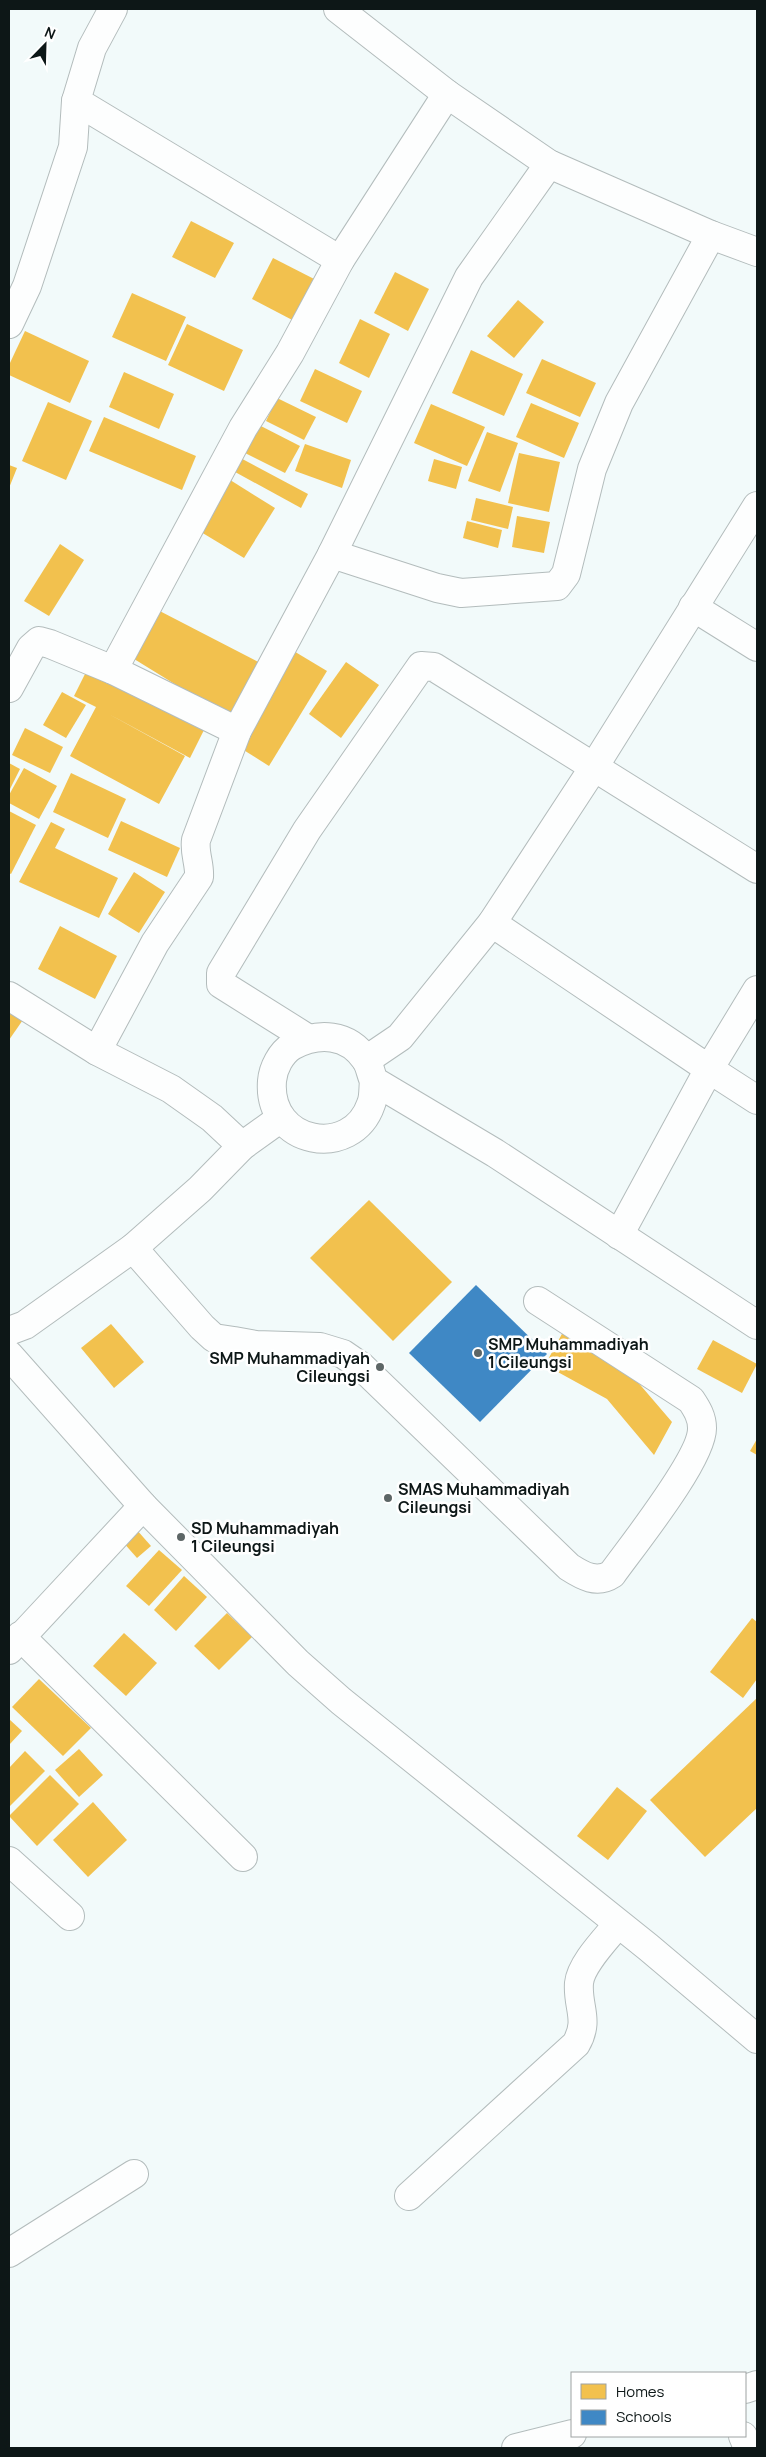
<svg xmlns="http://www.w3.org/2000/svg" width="766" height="2457" viewBox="0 0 766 2457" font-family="Manrope,sans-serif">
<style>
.homes{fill:#f2c14e}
.schools{fill:#3f88c5}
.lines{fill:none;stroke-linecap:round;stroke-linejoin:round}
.minor-casing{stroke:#b3bcbc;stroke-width:30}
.major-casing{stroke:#b3bcbc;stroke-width:30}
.minor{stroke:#fdfefe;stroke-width:28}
.major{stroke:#fdfefe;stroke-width:28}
.poi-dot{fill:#5d6666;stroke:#fff;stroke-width:2}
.labels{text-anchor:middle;stroke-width:5;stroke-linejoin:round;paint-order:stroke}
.poi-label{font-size:16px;font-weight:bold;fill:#0d1717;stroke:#fff;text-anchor:start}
</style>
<rect width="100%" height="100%" fill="#f2fafa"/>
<!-- homes -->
<g class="homes">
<path d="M 191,221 L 234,243 L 215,278 L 172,257 Z"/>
<path d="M 273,258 L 320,282 L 298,323 L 252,299 Z"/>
<path d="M 395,272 L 429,289 L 408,331 L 374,313 Z"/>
<path d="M 132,293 L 186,317 L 166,361 L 112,337 Z"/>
<path d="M 518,300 L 544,322 L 514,358 L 487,336 Z"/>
<path d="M 360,319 L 390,334 L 369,378 L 339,363 Z"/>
<path d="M 187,324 L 243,350 L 224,391 L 168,365 Z"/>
<path d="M 25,331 L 89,361 L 70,403 L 9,375 L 9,365 Z"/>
<path d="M 471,350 L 523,374 L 504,416 L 452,393 Z"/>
<path d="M 542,359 L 596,383 L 580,417 L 526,393 Z"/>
<path d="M 315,369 L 362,391 L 347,423 L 300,401 Z"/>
<path d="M 124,372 L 174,394 L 159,429 L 109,407 Z"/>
<path d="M 277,398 L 316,417 L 304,440 L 266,421 Z"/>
<path d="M 48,402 L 92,421 L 66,480 L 22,461 Z"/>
<path d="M 531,403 L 579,423 L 564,458 L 516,437 Z"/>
<path d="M 431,404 L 485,427 L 467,466 L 414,443 Z"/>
<path d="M 104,417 L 196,456 L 182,490 L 89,451 Z"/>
<path d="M 251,421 L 300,446 L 285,473 L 237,449 Z"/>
<path d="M 487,432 L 518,443 L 500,492 L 468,481 Z"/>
<path d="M 305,444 L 351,460 L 342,488 L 295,471 Z"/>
<path d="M 519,453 L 560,462 L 549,512 L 508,503 Z"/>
<path d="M 233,454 L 308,494 L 301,508 L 226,467 Z"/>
<path d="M 434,459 L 462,467 L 456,489 L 428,481 Z"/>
<path d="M 9,465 L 17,468 L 9,488 Z"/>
<path d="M 227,478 L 275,508 L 244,558 L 196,529 Z"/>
<path d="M 476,498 L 513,507 L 508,529 L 471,520 Z"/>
<path d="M 517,516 L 550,522 L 544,553 L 512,547 Z"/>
<path d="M 467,521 L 502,530 L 498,548 L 463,538 Z"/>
<path d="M 60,544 L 84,560 L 49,616 L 24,601 Z"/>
<path d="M 150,606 L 264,665 L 233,720 L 126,654 Z"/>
<path d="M 292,650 L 327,671 L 269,766 L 234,744 Z"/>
<path d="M 91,662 L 207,724 L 190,758 L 107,713 L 185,756 L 159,804 L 70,756 L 96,707 L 74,696 Z"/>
<path d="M 346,662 L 379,685 L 341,738 L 309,714 Z"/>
<path d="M 62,692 L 86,705 L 66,738 L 43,725 Z"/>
<path d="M 25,728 L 63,747 L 50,773 L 12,755 Z"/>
<path d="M 9,763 L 20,769 L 9,791 Z"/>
<path d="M 24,768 L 57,786 L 39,819 L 9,803 L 9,795 Z"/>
<path d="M 71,773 L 126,799 L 108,838 L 53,812 Z"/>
<path d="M 9,811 L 36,825 L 11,874 L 9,873 Z"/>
<path d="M 121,821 L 180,848 L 167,877 L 108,850 Z"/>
<path d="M 51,822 L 65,829 L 55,848 L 118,878 L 99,918 L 19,882 Z"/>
<path d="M 134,872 L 165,892 L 139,933 L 108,914 Z"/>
<path d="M 60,926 L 117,956 L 95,999 L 38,969 Z"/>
<path d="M 9,1002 L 27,1014 L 9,1040 Z"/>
<path d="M 369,1200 L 452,1282 L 393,1341 L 310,1258 Z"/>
<path d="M 111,1324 L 144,1362 L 114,1388 L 81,1348 Z"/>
<path d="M 563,1332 L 624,1366 L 672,1422 L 654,1455 L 607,1399 L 545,1365 Z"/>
<path d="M 713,1340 L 757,1364 L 742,1393 L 697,1369 Z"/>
<path d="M 757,1439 L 757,1455 L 750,1451 Z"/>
<path d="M 136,1529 L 151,1546 L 137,1558 L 122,1541 Z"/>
<path d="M 159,1550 L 182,1570 L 149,1606 L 126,1586 Z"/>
<path d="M 184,1576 L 207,1597 L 176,1631 L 154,1610 Z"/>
<path d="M 227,1613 L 252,1637 L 219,1670 L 194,1646 Z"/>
<path d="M 752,1618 L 757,1622 L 757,1679 L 743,1698 L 710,1672 Z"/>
<path d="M 124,1633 L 157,1663 L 126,1696 L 93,1666 Z"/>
<path d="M 39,1679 L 91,1728 L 63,1756 L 12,1707 Z"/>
<path d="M 757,1698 L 757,1808 L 705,1857 L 650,1800 Z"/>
<path d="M 9,1719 L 22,1731 L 9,1745 Z"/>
<path d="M 79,1749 L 103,1775 L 79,1797 L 55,1770 Z"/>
<path d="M 25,1751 L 45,1771 L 9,1807 L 9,1768 Z"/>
<path d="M 50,1775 L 79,1804 L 37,1846 L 9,1816 Z"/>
<path d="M 617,1787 L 647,1811 L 608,1860 L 577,1836 Z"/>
<path d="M 93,1802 L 127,1840 L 88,1877 L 53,1840 Z"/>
</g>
<!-- schools -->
<path class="schools" d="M 476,1285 L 547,1354 L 480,1422 L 409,1353 Z"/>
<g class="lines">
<defs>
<g id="minor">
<path d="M 113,9 L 92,48 L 76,101 L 340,260"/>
<path d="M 338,9 L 447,94 L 549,164 L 711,235 L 757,252"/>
<path d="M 9,324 L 27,286 L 73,147 L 76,101"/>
<path d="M 332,554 L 437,588 L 461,593 L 557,586 L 566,574 L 592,469 L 619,403 L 711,235"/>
<path d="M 693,607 L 757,647"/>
<path d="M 113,670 L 243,428 L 290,353 L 340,260 L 447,94"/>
<path d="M 9,688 L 31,648 L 39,641 L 50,644 L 113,670 L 237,731"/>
<path d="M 492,923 L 709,1069 L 757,990"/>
<path d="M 9,996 L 97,1051 L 171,1089 L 212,1118 L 242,1146"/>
<path d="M 307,1038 L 221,984 L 221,973 L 307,830 L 421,666 L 434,667 L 757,869"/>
<path d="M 97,1051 L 155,943 L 199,877 C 200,864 194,853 196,840 L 237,731 L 332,554 L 469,277 L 549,164"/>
<path d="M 366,1060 L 400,1037 L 492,923 L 594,767 L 757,506"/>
<path d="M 374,1081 C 373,1088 374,1097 371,1104 C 352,1160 267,1145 272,1081 C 273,1068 281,1053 292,1046 C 318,1032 348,1033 366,1060 C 370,1066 371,1075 374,1081 L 495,1153 L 757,1325"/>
<path d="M 619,1235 L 709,1069 L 757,1100"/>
<path d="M 133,1248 L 202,1327 L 214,1338 L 234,1341 L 256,1345 L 320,1347 L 343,1354 L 362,1367 L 569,1567 C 583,1576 597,1584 612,1574 C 632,1546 703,1458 702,1428 C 702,1417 697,1409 691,1400 L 538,1301"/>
<path d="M 9,1331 L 25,1325 L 133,1248 L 200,1189 L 242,1146 L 281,1118"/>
<path d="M 9,1355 L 143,1506 L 298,1663 L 341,1701 L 648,1947 L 757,2039"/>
<path d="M 20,1636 L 243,1857"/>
<path d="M 9,1650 L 143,1506"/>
<path d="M 9,1861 L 70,1916"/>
<path d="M 409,2196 L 576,2044 C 590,2020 577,2007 579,1983 C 581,1964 606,1939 618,1924"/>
<path d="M 9,2253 L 134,2174"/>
<path d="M 743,2436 L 748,2448"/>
</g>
<g id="major">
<path d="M 745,2389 L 757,2385"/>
<path d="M 516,2448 L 572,2434"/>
</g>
</defs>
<!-- minor casing -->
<use href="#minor" class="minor-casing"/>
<!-- major casing -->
<use href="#major" class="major-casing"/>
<!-- minor -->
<use href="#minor" class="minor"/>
<!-- major -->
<use href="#major" class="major"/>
</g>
<!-- markers -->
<g class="poi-dot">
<circle cx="478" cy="1353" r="5"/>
<circle cx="380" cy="1367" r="5"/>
<circle cx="388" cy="1498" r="5"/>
<circle cx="181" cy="1537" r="5"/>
</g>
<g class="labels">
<!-- poi labels -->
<g class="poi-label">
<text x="488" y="1350">SMP Muhammadiyah<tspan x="488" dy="18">1 Cileungsi</tspan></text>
<text x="370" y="1364" text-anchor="end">SMP Muhammadiyah<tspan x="370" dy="18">Cileungsi</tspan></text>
<text x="398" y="1495">SMAS Muhammadiyah<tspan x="398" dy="18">Cileungsi</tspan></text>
<text x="191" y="1534">SD Muhammadiyah<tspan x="191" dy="18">1 Cileungsi</tspan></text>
</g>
</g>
<!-- border -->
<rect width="766" height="2457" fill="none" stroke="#0d1717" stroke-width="20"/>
<!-- legend -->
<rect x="571" y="2372" width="175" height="65" fill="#ffffff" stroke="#9ea2a2"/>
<rect x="581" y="2384" width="25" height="15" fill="#f2c14e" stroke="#9ea2a2"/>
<text x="616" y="2397" font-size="15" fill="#0d1717">Homes</text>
<rect x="581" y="2410" width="25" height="15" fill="#3f88c5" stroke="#9ea2a2"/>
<text x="616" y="2422" font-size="15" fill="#0d1717">Schools</text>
<!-- north arrow -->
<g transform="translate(45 45) rotate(23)" stroke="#ffffff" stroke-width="4" paint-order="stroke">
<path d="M0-4L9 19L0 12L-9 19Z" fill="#0d1717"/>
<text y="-8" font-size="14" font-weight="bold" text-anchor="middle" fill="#0d1717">N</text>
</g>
</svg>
